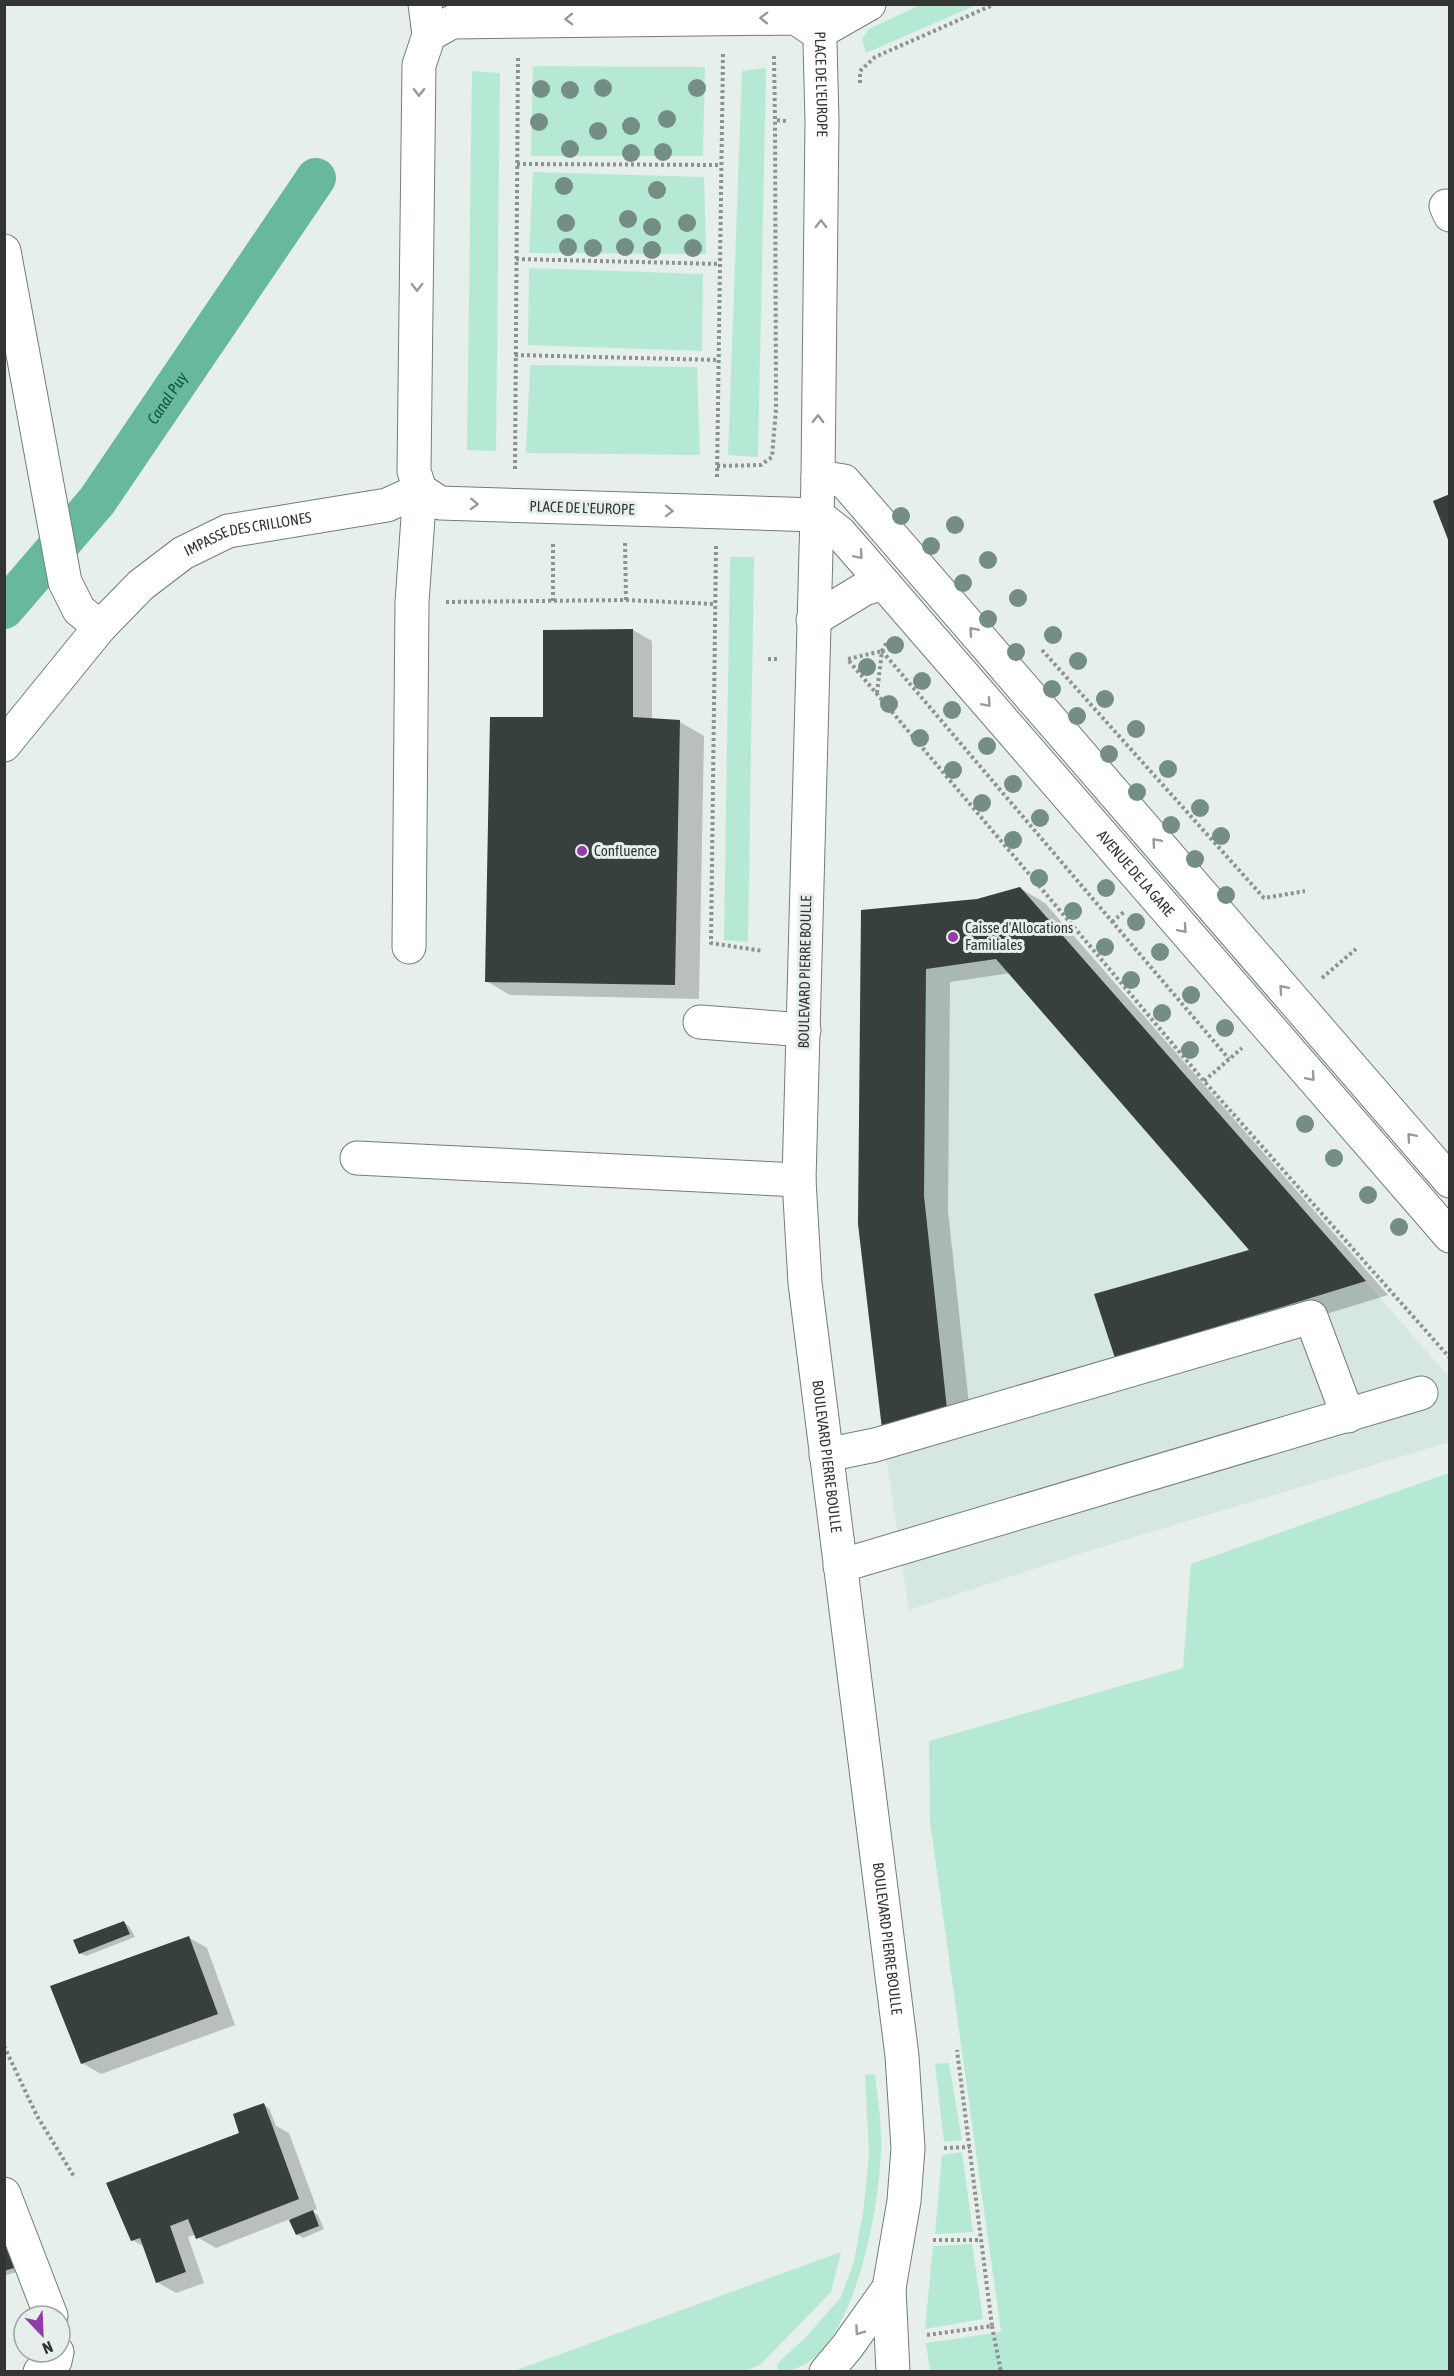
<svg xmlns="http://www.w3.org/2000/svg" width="1454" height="2376" viewBox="0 0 1454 2376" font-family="'Asap Condensed',sans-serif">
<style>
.built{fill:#d5e7df}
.green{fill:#b5e9d4}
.shadow{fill:#0003}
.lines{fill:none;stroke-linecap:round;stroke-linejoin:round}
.canal{stroke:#68b89b;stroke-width:40}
.building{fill:#38403d}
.minor-casing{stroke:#747d79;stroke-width:35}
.path{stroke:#8d9390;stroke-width:4;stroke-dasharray:3 3;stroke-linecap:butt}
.minor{stroke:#fff;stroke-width:33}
.tree{fill:#758e85}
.oneway{stroke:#989a9a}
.poi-dot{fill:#933daa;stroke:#e6efeb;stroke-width:2}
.labels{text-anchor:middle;stroke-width:6;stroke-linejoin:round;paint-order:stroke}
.street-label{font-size:15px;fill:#323534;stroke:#e6efeb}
.poi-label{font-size:15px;fill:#323534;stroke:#e6efeb;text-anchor:start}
.water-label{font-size:16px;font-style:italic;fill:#10523f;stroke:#e6efeb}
</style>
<rect width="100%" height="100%" fill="#e6efeb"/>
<!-- built -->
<path class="built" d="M 1020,887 L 1449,1377 L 1449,1442 L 1082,1553 L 909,1610 L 882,1429 L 858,1224 L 861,910 L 977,899 Z"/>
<!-- green -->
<g class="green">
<path d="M 920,5 L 976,5 L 866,53 L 862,39 L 869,29 Z"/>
<path d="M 533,66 L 705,67 L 703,156 L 531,156 Z"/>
<path d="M 766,68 L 758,457 L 728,455 L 742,71 Z"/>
<path d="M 472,71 L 500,73 L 496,451 L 467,450 Z"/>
<path d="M 533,172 L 704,177 L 706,254 L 529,253 Z"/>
<path d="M 529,268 L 703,274 L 702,351 L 528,345 Z"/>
<path d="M 530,365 L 697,367 L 700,455 L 526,453 Z"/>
<path d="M 730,557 L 754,557 L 748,942 L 724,940 Z"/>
<path d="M 1449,1473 L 1449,2371 L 930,2371 L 926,2343 L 1001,2332 L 930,1822 L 929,1741 L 1183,1668 L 1191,1564 Z"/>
<path d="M 949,2063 L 962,2140 L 944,2142 L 935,2064 Z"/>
<path d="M 875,2074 C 877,2095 881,2117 881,2138 C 883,2194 854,2376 778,2371 L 777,2364 L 807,2336 L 841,2297 L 854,2262 L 863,2213 L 869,2155 L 865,2075 Z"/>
<path d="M 962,2152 L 973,2232 L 935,2234 L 942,2155 Z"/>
<path d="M 972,2244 L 983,2319 L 925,2329 L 933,2246 Z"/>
<path d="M 841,2252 L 831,2292 L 760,2365 L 742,2372 L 514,2371 Z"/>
</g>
<!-- shadow -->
<g class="shadow">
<path d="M 633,630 L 652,641 L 652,720 L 680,722 L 704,736 L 699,999 L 510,995 L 486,981 L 549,718 Z"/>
<path d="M 1020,888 L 1045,903 L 1388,1295 L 1140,1371 L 1116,1357 L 1252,1251 L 1011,973 L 950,982 L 948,1211 L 971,1423 L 907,1442 L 862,911 L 978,901 Z"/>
<path d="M 123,1923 L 129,1926 L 135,1937 L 86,1956 L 80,1953 Z"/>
<path d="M 188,1937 L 207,1948 L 235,2025 L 101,2074 L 82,2063 Z"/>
<path d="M 264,2105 L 269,2108 L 276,2126 L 289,2133 L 317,2209 L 312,2211 L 318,2215 L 324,2229 L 303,2238 L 297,2234 L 290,2219 L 216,2248 L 197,2237 L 196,2234 L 188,2237 L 204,2283 L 176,2293 L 157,2282 L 145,2247 L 132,2240 L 241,2134 Z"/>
<path d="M 4,2225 L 22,2270 L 4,2276 Z"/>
</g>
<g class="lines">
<!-- canal -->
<path class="canal" id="s1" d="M 4,609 L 97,501 L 316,178"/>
</g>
<!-- building -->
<g class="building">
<path d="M 1450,494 L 1450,542 L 1449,542 L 1433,501 Z"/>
<path d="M 633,629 L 633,717 L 680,720 L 675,985 L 485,982 L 490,717 L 543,717 L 543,630 Z"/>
<path d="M 1020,887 L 1366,1281 L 1115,1358 L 1094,1294 L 1249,1250 L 996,959 L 926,969 L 924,1196 L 947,1409 L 882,1429 L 858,1224 L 861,910 L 977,899 Z"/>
<path d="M 124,1921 L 130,1934 L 79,1954 L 73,1940 Z"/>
<path d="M 189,1936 L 218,2014 L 81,2064 L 50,1986 Z"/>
<path d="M 264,2103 L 299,2199 L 196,2239 L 188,2219 L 170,2226 L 186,2272 L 156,2283 L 140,2238 L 131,2241 L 106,2183 L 239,2133 L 233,2114 Z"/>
<path d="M 313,2210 L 319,2226 L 296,2235 L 289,2220 Z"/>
<path d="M 4,2235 L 17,2267 L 4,2271 Z"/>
</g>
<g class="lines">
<defs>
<g id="minor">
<path d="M 425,4 L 429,35"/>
<path id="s2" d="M 819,4 L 822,121 L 818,477 L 799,1180 L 805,1283 L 902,2056 L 908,2148 L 904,2201 L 889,2288 L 893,2372"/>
<path d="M 818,33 L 869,4"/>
<path d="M 1446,206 L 1450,215"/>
<path d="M 4,251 L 65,582 L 79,610 L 100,627"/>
<path d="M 818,477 L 844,481 L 1450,1181"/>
<path d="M 817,515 L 440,503 L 420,490 L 414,471 L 419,65 L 429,35 L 452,22 L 796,18 L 818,33"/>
<path id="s3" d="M 817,515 L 840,533 L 1450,1236"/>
<path d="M 813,620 L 864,589 L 883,583"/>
<path id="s4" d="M 4,745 L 100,627 L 141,585 L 183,553 L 228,531 L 387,505 L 420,490"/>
<path d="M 409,947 L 412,602 L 420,490"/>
<path d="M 700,1022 L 804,1030"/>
<path d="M 357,1158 L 799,1180"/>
<path d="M 826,1455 L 875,1445 L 1311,1317 L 1348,1416"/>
<path d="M 840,1566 L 1421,1393"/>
<path d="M 4,2194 L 51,2316"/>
<path d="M 40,2372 L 55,2361 L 57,2352"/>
<path d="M 826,2372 L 847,2347 L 889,2288"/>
</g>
</defs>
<!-- minor casing -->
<use href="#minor" class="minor-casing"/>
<!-- path -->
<g class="path">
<path d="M 774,56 L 775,120 L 787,121"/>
<path d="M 860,83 L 860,71 L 875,57 L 995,4"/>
<path d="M 517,164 L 721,165"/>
<path d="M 516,259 L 720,264"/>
<path d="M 515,355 L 718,360"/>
<path d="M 717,466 L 761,465 L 772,457 L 776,409 L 775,120"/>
<path d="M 515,469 L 518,57"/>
<path d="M 717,477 L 723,53"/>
<path d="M 625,543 L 626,600"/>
<path d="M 716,546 L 711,943 L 763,951"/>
<path d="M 553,601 L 553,544"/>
<path d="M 446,602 L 626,600 L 715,604"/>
<path d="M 1042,650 L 1264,898 L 1305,891"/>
<path d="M 882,651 L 1229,1059"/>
<path d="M 768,659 L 777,659"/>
<path d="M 848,659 L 882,651"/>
<path d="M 849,661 L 1204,1081 L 1450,1358"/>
<path d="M 877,693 L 882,651 L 887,642"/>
<path d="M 1112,922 L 1124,912"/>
<path d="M 1322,978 L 1356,949"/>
<path d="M 1204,1081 L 1242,1048"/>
<path d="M 4,2046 L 37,2116 L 75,2178"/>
<path d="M 944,2148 L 970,2147"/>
<path d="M 933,2240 L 981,2240"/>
<path d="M 992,2326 L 1001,2372"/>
<path d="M 927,2335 L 992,2326 L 957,2050"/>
</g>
<!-- minor -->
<use href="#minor" class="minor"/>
</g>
<!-- trees -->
<g class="tree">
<circle cx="603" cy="88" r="9"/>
<circle cx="697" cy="88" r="9"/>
<circle cx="541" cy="89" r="9"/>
<circle cx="570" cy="90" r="9"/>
<circle cx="667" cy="119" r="9"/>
<circle cx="539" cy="122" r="9"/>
<circle cx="631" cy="126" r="9"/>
<circle cx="598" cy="131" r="9"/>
<circle cx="570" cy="149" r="9"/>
<circle cx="663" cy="152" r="9"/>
<circle cx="631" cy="153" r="9"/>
<circle cx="564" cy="186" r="9"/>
<circle cx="657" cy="190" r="9"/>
<circle cx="628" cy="219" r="9"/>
<circle cx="566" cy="223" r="9"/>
<circle cx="687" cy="223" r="9"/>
<circle cx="652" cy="227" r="9"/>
<circle cx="568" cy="247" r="9"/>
<circle cx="625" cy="247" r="9"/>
<circle cx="593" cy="248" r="9"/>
<circle cx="693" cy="248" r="9"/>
<circle cx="652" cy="250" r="9"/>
<circle cx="901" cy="516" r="9"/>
<circle cx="955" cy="525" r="9"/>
<circle cx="931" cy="546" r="9"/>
<circle cx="988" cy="560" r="9"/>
<circle cx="963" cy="583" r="9"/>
<circle cx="1018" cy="598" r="9"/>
<circle cx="988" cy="619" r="9"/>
<circle cx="1053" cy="635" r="9"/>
<circle cx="895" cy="645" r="9"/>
<circle cx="1016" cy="652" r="9"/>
<circle cx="1078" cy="661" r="9"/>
<circle cx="867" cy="667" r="9"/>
<circle cx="922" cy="681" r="9"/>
<circle cx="1052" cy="689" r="9"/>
<circle cx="1105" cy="699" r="9"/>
<circle cx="889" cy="704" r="9"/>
<circle cx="952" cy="710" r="9"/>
<circle cx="1077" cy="716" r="9"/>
<circle cx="1136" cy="729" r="9"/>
<circle cx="920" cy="738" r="9"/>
<circle cx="987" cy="746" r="9"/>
<circle cx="1109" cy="754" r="9"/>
<circle cx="1168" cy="769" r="9"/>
<circle cx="953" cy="770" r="9"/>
<circle cx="1013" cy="784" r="9"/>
<circle cx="1137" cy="792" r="9"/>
<circle cx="982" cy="803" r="9"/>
<circle cx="1200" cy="808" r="9"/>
<circle cx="1040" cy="818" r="9"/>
<circle cx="1171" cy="825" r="9"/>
<circle cx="1221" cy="836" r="9"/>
<circle cx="1013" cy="840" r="9"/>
<circle cx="1195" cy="859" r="9"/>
<circle cx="1039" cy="878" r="9"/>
<circle cx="1106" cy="888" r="9"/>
<circle cx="1226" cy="895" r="9"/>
<circle cx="1073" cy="911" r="9"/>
<circle cx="1136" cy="922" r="9"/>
<circle cx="1105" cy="947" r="9"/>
<circle cx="1160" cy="952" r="9"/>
<circle cx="1131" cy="980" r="9"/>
<circle cx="1191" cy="995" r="9"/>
<circle cx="1162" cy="1013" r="9"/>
<circle cx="1225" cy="1028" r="9"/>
<circle cx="1190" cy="1050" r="9"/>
<circle cx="1305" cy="1124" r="9"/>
<circle cx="1334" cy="1158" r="9"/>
<circle cx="1368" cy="1195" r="9"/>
<circle cx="1399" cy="1227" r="9"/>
</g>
<!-- one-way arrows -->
<defs><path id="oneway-chevron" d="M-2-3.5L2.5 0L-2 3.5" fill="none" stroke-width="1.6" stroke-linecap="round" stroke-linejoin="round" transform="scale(1.5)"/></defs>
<g class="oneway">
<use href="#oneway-chevron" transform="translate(764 18) rotate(-179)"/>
<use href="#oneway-chevron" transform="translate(569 19) rotate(179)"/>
<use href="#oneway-chevron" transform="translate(419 92) rotate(91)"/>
<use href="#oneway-chevron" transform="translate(821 224) rotate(-89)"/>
<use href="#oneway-chevron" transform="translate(417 287) rotate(90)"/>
<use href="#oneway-chevron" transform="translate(818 419) rotate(-89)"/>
<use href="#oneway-chevron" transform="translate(474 504) rotate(2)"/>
<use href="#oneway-chevron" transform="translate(669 511) rotate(2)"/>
<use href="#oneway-chevron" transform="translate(859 555) rotate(49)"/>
<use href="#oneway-chevron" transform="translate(973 631) rotate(-131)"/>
<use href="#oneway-chevron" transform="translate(987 703) rotate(49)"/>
<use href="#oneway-chevron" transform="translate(1156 842) rotate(-131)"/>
<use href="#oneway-chevron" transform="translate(1183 929) rotate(49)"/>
<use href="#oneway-chevron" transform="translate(1283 989) rotate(-131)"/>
<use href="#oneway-chevron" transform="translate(1311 1077) rotate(49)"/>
<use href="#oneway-chevron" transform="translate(1411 1137) rotate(-131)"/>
<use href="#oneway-chevron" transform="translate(859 2331) rotate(125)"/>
</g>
<!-- markers -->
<g class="poi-dot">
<circle cx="582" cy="851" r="6"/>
<circle cx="953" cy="937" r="6"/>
</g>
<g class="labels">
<!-- street labels -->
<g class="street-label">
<text dy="5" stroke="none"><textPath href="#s2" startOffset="80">PLACE DE L'EUROPE</textPath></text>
<text transform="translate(582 508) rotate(2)" y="5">PLACE DE L'EUROPE</text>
<text dy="5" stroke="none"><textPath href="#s4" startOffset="332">IMPASSE DES CRILLONES</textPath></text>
<text dy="5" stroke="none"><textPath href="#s3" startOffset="480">AVENUE DE LA GARE</textPath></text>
<text transform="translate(805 972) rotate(-89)" y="5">BOULEVARD PIERRE BOULLE</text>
<text dy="5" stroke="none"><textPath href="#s2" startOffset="1454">BOULEVARD PIERRE BOULLE</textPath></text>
<text dy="5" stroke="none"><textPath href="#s2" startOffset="1940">BOULEVARD PIERRE BOULLE</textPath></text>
</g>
<!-- poi labels -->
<g class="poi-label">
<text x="594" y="856">Confluence</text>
<text x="965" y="933">Caisse d'Allocations<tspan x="965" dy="17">Familiales</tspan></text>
</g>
<!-- water labels -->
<g class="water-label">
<text dy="6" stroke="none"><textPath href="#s1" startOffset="267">Canal Puy</textPath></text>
</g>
</g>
<!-- border -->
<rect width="1454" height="2376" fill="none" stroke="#323534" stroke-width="12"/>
<!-- north arrow -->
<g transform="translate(42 2334) rotate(157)"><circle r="28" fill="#e6efeb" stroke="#9ea5a2" stroke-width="1.5"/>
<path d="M0-4.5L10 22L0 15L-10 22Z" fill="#933daa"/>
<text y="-9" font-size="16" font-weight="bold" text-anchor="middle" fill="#323534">N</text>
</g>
</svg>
